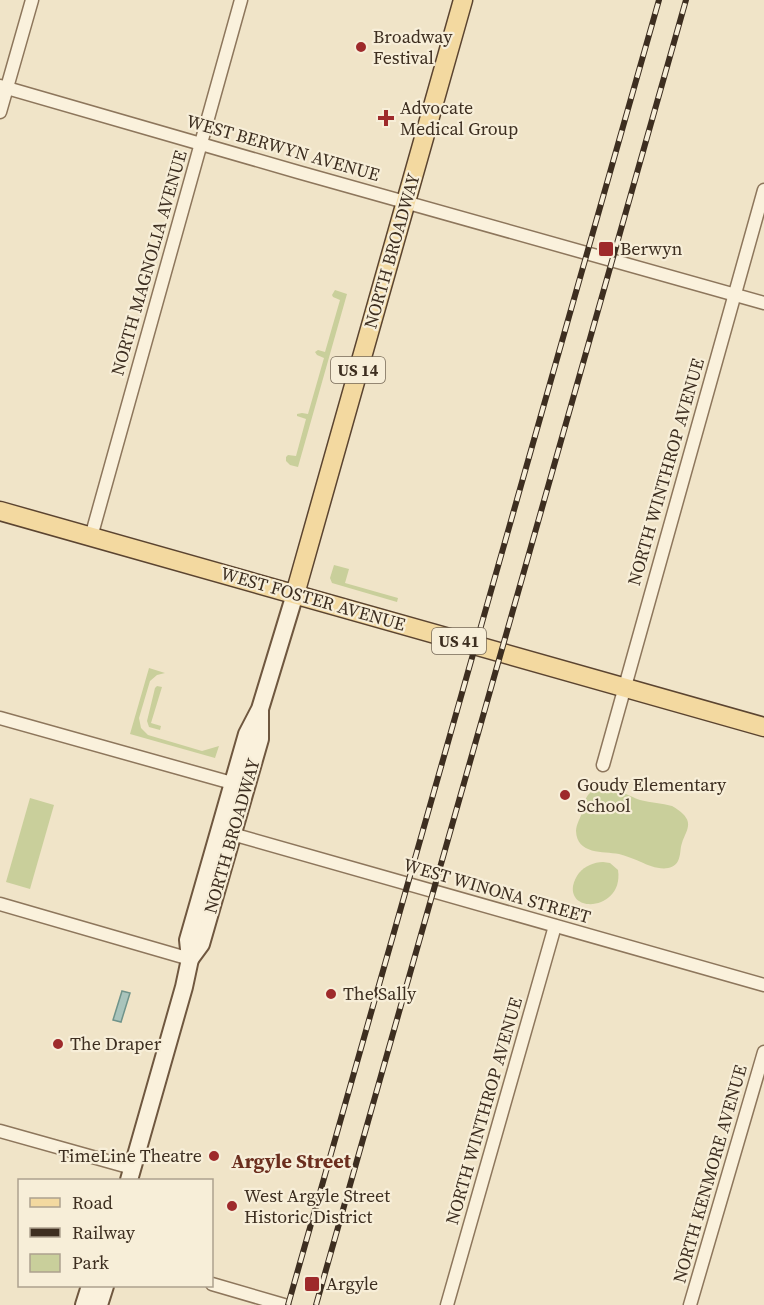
<svg xmlns="http://www.w3.org/2000/svg" width="764" height="1305" viewBox="0 0 764 1305" font-family="'Source Serif 4',serif">
<style>
.green{fill:#c9cf9b}
.water{fill:#a9c4bc;stroke:#6f938a;stroke-width:1.5}
.lines{fill:none;stroke-linecap:round;stroke-linejoin:round}
.minor-casing{stroke:#8d765c;stroke-width:15}
.secondary-casing{stroke:#6f573f;stroke-width:20}
.primary-casing{stroke:#5b4430;stroke-width:21}
.minor{stroke:#faf1dc;stroke-width:12}
.secondary{stroke:#faf1dc;stroke-width:16}
.primary{stroke:#f3d9a0;stroke-width:18}
.rail-casing{stroke:#3d2e20;stroke-width:6}
.rail{stroke:#f7eed8;stroke-width:4;stroke-dasharray:11;stroke-linecap:butt}
.poi-dot{fill:#9e2a2b;stroke:#f7eed8;stroke-width:2}
.labels{text-anchor:middle;stroke-width:4.5;stroke-linejoin:round;paint-order:stroke}
.shield{fill:#f7eed8;stroke:#756857;stroke-width:1.5}
.shield-label{font-size:16px;font-weight:bold;fill:#3d2e20}
.poi-label{font-size:18px;fill:#3d2e20;stroke:#f7eed8;text-anchor:start}
.street-label{font-size:18px;fill:#3d2e20;stroke:#f7eed8}
.neighbourhood-label{font-size:20px;font-weight:bold;fill:#6b2e1e;stroke:#f7eed8}
</style>
<rect width="100%" height="100%" fill="#f0e4c8"/>
<!-- green -->
<g class="green">
<path d="M 335,290 L 347,294 L 298,467 L 290,465 L 286,461 L 286,457 L 288,455 L 296,456 L 306,419 L 297,416 L 297,414 L 302,413 L 308,414 L 324,358 L 317,355 L 315,352 L 318,350 L 325,352 L 340,300 L 333,297 L 332,295 Z"/>
<path d="M 334,565 L 349,569 L 345,583 L 398,598 L 397,602 L 332,583 L 330,578 Z"/>
<path d="M 149,668 L 165,673 L 157,675 L 150,681 L 139,718 L 141,728 L 148,735 L 202,751 L 219,746 L 215,758 L 130,734 Z"/>
<path d="M 157,686 L 162,687 L 151,723 L 161,726 L 160,730 L 149,727 L 147,721 L 155,688 Z"/>
<path d="M 606,787 C 618,789 629,796 640,800 C 651,803 662,803 672,806 C 676,808 680,811 683,814 C 693,824 686,831 682,843 C 680,848 681,855 678,861 C 671,874 651,867 641,862 C 634,859 627,856 619,854 C 603,851 577,855 576,831 C 576,824 581,817 583,810 C 585,795 590,789 606,787 Z"/>
<path d="M 30,798 L 54,805 L 30,889 L 6,882 Z"/>
<path d="M 603,862 L 610,863 L 618,870 C 624,909 569,915 573,886 C 574,881 576,877 579,873 C 585,866 594,862 603,862 Z"/>
</g>
<!-- water -->
<path class="water" d="M 122,991 L 130,993 L 121,1022 L 113,1020 Z"/>
<g class="lines">
<defs>
<g id="minor">
<path d="M 0,86 L 298,172 L 764,303"/>
<path d="M 0,112 L 32,0"/>
<path d="M 91,537 L 241,0"/>
<path d="M 0,718 L 232,783"/>
<path d="M 603,765 L 764,190"/>
<path d="M 225,832 L 764,985"/>
<path d="M 0,904 L 190,959"/>
<path d="M 0,1131 L 132,1168"/>
<path d="M 212,1284 L 284,1305"/>
<path d="M 447,1305 L 555,926"/>
<path d="M 690,1305 L 764,1052"/>
</g>
<g id="secondary">
<path d="M 190,959 L 201,944 L 260,739 L 260,711"/>
<path d="M 129,1180 L 184,987 L 190,959 L 188,940 L 247,734 L 260,709 L 295,594"/>
<path d="M 84,1305 L 90,1286"/>
<path d="M 99,1305 L 105,1286"/>
</g>
<g id="primary">
<path d="M 0,511 L 764,727"/>
<path d="M 295,594 L 463,0"/>
</g>
</defs>
<!-- minor casing -->
<use href="#minor" class="minor-casing"/>
<!-- secondary casing -->
<use href="#secondary" class="secondary-casing"/>
<!-- primary casing -->
<use href="#primary" class="primary-casing"/>
<!-- minor -->
<use href="#minor" class="minor"/>
<!-- secondary -->
<use href="#secondary" class="secondary"/>
<!-- primary -->
<use href="#primary" class="primary"/>
<defs>
<g id="rail">
<path d="M 288,1305 L 659,0"/>
<path d="M 316,1305 L 686,0"/>
</g>
</defs>
<!-- rail casing -->
<use href="#rail" class="rail-casing"/>
<!-- rail -->
<use href="#rail" class="rail"/>
</g>
<!-- markers -->
<g class="poi-dot">
<circle cx="361" cy="47" r="6"/>
<path d="M383 109h6v6h6v6h-6v6h-6v-6h-6v-6h6z"/>
<rect x="598" y="241" width="16" height="16" rx="3"/>
<circle cx="565" cy="795" r="6"/>
<circle cx="331" cy="994" r="6"/>
<circle cx="58" cy="1044" r="6"/>
<circle cx="214" cy="1156" r="6"/>
<circle cx="232" cy="1206" r="6"/>
<rect x="304" y="1276" width="16" height="16" rx="3"/>
</g>
<g class="labels">
<!-- shield labels -->
<g class="shield">
<rect x="331" y="357" width="54" height="26" rx="4.5"/>
<rect x="432" y="628" width="54" height="26" rx="4.5"/>
</g>
<g class="shield-label">
<text x="358" y="376">US 14</text>
<text x="459" y="647">US 41</text>
</g>
<!-- poi labels -->
<g class="poi-label">
<text x="373" y="43">Broadway<tspan x="373" dy="21">Festival</tspan></text>
<text x="400" y="114">Advocate<tspan x="400" dy="21">Medical Group</tspan></text>
<text x="620" y="255">Berwyn</text>
<text x="577" y="791">Goudy Elementary<tspan x="577" dy="21">School</tspan></text>
<text x="343" y="1000">The Sally</text>
<text x="70" y="1050">The Draper</text>
<text x="202" y="1162" text-anchor="end">TimeLine Theatre</text>
<text x="244" y="1202">West Argyle Street<tspan x="244" dy="21">Historic District</tspan></text>
<text x="326" y="1290">Argyle</text>
</g>
<!-- street labels -->
<g class="street-label">
<text transform="translate(283 148) rotate(16)" y="6">WEST BERWYN AVENUE</text>
<text transform="translate(392 251) rotate(-74)" y="6">NORTH BROADWAY</text>
<text transform="translate(149 263) rotate(-74)" y="6">NORTH MAGNOLIA AVENUE</text>
<text transform="translate(666 472) rotate(-74)" y="6">NORTH WINTHROP AVENUE</text>
<text transform="translate(313 599) rotate(16)" y="6">WEST FOSTER AVENUE</text>
<text transform="translate(232 836) rotate(-74)" y="6">NORTH BROADWAY</text>
<text transform="translate(497 891) rotate(16)" y="6">WEST WINONA STREET</text>
<text transform="translate(484 1111) rotate(-74)" y="6">NORTH WINTHROP AVENUE</text>
<text transform="translate(710 1174) rotate(-74)" y="6">NORTH KENMORE AVENUE</text>
</g>
<!-- neighbourhood labels -->
<g class="neighbourhood-label">
<text x="291" y="1168">Argyle Street</text>
</g>
</g>
<!-- legend -->
<rect x="18" y="1179" width="195" height="108" fill="#f7eed8" stroke="#ada18e" stroke-width="1.5"/>
<rect x="30" y="1198" width="30" height="9" fill="#f3d9a0" stroke="#ada18e" stroke-width="1.5"/>
<text x="72" y="1209" font-size="18" fill="#3d2e20">Road</text>
<rect x="30" y="1228" width="30" height="9" fill="#3d2e20" stroke="#ada18e" stroke-width="1.5"/>
<text x="72" y="1239" font-size="18" fill="#3d2e20">Railway</text>
<rect x="30" y="1254" width="30" height="18" fill="#c9cf9b" stroke="#ada18e" stroke-width="1.5"/>
<text x="72" y="1269" font-size="18" fill="#3d2e20">Park</text>
</svg>
